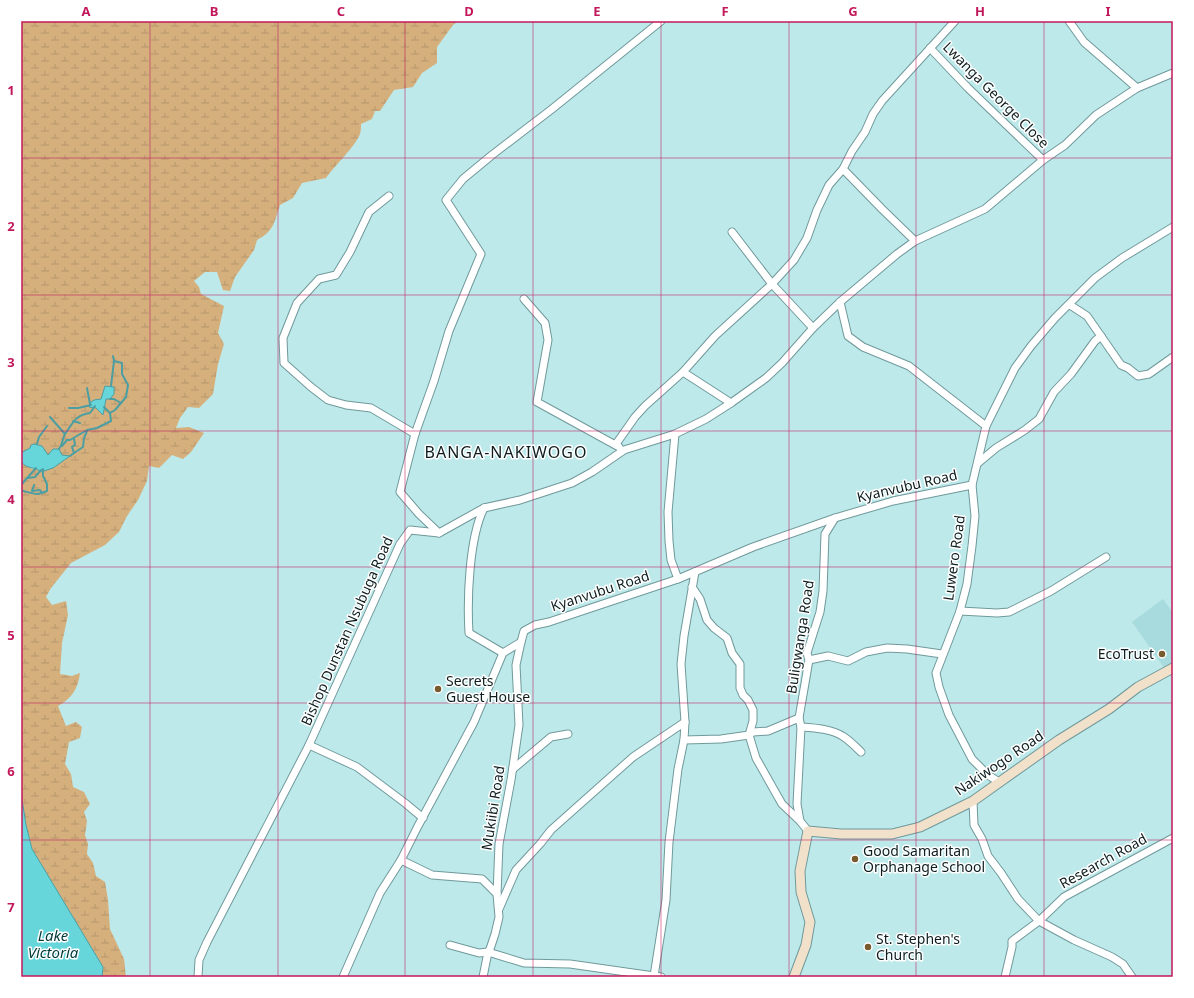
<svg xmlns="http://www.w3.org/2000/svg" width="1194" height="998" viewBox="0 0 1194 998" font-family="'Noto Sans',sans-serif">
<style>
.built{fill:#a8dbdd}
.wetland{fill:url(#wetland-marsh)}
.water{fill:#67d6db;stroke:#4c9ea2}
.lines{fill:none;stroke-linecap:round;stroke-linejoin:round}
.stream{stroke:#4c9ea2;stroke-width:2}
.street-casing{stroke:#70999b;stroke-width:9}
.secondary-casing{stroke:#70999b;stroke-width:11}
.street{stroke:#fff;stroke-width:7}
.secondary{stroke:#f1e1ca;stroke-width:9}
.grid{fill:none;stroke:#c2185b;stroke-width:1;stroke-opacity:0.55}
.poi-dot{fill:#775a2e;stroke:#fff;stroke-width:1.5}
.labels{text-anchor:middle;stroke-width:3;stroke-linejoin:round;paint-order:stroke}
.street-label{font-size:14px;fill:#0d1d1e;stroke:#fff}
.poi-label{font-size:14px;fill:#0d1d1e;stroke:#fff;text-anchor:start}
.water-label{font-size:15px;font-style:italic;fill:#023a3c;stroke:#fff}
.quarter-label{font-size:16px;letter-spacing:1px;fill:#0d1d1e;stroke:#fff}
.neatline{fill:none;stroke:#c2185b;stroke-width:1.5}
.grid-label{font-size:13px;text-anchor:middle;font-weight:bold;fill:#c2185b}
</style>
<defs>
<pattern id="wetland-marsh" width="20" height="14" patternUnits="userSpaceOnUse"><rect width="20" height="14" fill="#d5b07d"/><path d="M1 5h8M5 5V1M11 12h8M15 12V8" fill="none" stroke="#b6976c"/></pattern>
</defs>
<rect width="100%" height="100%" fill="#bde9ea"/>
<!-- built -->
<path class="built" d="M 1163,599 L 1173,613 L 1173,664 L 1165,669 L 1132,622 Z"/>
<!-- wetland -->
<path class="wetland" d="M 21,21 L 458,21 L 453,25 L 437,47 L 437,63 L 422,73 L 413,87 L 394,90 L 380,111 L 375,111 L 372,119 L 361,124 C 361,127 361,131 360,134 C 355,147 335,165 326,178 L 302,183 L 293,198 L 280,205 C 274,223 274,231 257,240 L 254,250 L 235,277 L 230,291 L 223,290 L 217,272 L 205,272 L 194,281 L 199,287 L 201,294 L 224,306 L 218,333 L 224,344 L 218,364 L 213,394 L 199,408 L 188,407 L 180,418 L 176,428 L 189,427 L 204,433 L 191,452 L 183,459 L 172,455 L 159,468 L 149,466 L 147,481 L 138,500 L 127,516 L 119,532 L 105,545 L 71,563 L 51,588 L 46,597 L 52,605 L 66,601 L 68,615 L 62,643 L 60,674 L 72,676 L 80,673 C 78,689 72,698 58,706 L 66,726 L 76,722 L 82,727 L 80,738 L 69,742 L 65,764 L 71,774 L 73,787 L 84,792 L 90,804 L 84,812 L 87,821 L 85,835 L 88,844 L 87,854 L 93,863 L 96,876 L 105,882 L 108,900 L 110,929 L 124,959 L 126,977 L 102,977 L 103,967 L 32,849 L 26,825 L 21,793 L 21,462 C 37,477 55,467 70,456 L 48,455 L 42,446 L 34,444 L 30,448 L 21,453 Z"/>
<!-- water -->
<g class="water">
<path d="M 105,386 L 114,387 L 114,394 L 110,399 L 106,399 L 103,415 L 96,408 L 89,407 L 90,403 L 94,400 L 101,399 Z"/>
<path d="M 34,444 L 42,446 L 48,455 L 53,449 L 59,449 L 62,455 L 70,456 L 53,468 L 41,472 C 34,466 29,470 21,462 L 21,453 L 30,448 L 31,445 Z"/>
<path d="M 21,793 L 26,825 L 32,849 L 103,967 L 102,977 L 21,977 Z"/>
</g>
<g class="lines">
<!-- stream -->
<g class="stream">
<path d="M 111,386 L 114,361 L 113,356"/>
<path d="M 87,388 L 90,404"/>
<path d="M 110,399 L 114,399 L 121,403 L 126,397 L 128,385 L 122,374 L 122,363 L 114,361"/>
<path d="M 69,408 L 78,408 L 91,405"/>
<path d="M 110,413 L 115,410 L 121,403"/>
<path d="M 50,417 L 65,434 C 62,439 63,444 59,449"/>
<path d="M 73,421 L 80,423"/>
<path d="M 65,434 C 73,423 75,415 90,413 L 95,406"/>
<path d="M 37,444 L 39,437 L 47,426"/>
<path d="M 62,446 L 67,440 L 70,440 L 87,430 L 97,428 L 111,421 L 110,413 L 104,407"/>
<path d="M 74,453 L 83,447 L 84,438 L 87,431"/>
<path d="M 70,456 L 74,453 L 72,447 L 75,445 L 74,439"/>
<path d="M 28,478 L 35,477 L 41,470"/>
<path d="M 21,485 L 36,468"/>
<path d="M 34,485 L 32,491 L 40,490 L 42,493"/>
<path d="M 21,490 C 22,491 35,494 37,494 C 40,494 44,492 47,491 L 47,484 L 43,476 L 43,469"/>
</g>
<defs>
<g id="street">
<path d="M 1069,21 L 1084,42 L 1137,88"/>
<path d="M 930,48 L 968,88 L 1043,160"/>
<path d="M 843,169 L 882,209 L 915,241"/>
<path d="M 389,196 L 369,212 L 350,252 L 336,275 L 319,279 L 297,303 L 283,338 L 284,363 L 311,387 L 328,400 L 346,405 L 371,408 L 415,434"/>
<path d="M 732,232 L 772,284 L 813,328"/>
<path d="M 524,299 L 545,323 L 548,340 L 537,402 L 619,447"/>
<path d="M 840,302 L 848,336 L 863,347 L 909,366 L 986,426"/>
<path d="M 1070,305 L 1087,316 L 1121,365 L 1128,368 L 1138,376 L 1149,374 L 1173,357"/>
<path d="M 683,372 L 731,403"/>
<path d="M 675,434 L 668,512 L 669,541 L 671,560 L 678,579"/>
<path d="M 616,444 L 635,417 L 645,406 L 683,372 L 715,336 L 772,284 L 794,260 L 807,238 L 817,210 L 829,185 L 843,169 L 852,151 L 865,132 L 873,114 L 882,101 L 955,21"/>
<path d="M 978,463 L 996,448 L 1025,430 L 1039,419 L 1054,392 L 1071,374 L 1095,341 L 1101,336"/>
<path d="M 484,508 C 469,538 467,599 469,633 L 503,653"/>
<path d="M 439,533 L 419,514 L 400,492 L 415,434 L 434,381 L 449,331 L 481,254 L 446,200 L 463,179 L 492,155 L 552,109 L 661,21"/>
<path d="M 960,611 L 997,613 L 1009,612 L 1051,591 L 1106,557"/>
<path d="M 809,660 L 828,656 L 848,661 L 866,652 L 887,648 L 907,649 L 942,654"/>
<path d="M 799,718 L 768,731 L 753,732 L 749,735 L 756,758 L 778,797 L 782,804 L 800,821"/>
<path d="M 801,727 C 816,728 832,729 844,737 C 850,741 856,747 861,752"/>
<path d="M 684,740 L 721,739 L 749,735 L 753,721 L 753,710 L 748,700 L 743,695 L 740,688 L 740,664 L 732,653 L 727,638 L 714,628 L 707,620 L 700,599 L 692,587"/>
<path d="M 309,745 L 357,767 L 405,803 L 423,818"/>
<path d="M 513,769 L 551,737 L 568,734"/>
<path d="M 999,782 L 988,775 L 972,759 L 949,715 L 939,687 L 936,673 L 960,611 L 967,584 L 972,546 L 975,516 L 972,485 L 986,426 L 1015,368 L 1031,346 L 1055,318 L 1095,278 L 1122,258 L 1173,227"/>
<path d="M 973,801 L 974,825 L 982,839 L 988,856 L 1001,873 L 1018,899 L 1039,921 L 1074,940 L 1112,957 L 1123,964 L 1132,977"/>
<path d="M 808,831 L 800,821 L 797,804 L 801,727 L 799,718 L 809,660 L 807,653 L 820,612 L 823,591 L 825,534 L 835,518"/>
<path d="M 401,860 L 432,875 L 482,879 L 497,894"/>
<path d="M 499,909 L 516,870 L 540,844 L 551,830 L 633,757 L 685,722"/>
<path d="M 450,945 L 479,953 L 488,952 L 524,963 L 570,964 L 661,977"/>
<path d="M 654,976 L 666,900 L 669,842 L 678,769 L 684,740 L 685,722 L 681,664 L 684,636 L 695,572"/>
<path d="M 198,977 L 199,960 L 207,942 L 309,745 L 400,544 L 410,530 L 439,533 L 484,508 L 520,500 L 572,483 L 592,472 L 624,450 L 675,434 L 706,419 L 731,403 L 766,378 L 782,363 L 813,328 L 840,302 L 897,254 L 915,241 L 985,209 L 1043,160 L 1065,145 L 1096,115 L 1137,88 L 1173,73"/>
<path d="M 343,977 L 380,893 L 401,860 L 418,826 L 474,722 L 503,653 L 521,642 L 524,631 L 535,625 L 549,622 L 678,579 L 753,547 L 835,518 L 893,501 L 972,485"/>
<path d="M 483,977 L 488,952 L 490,949 L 495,934 L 499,917 L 497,894 L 499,844 L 511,780 L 519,725 L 516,665 L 521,642"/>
<path d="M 1005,977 L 1012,947 L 1012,941 L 1039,921 L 1064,897 L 1173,838"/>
</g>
<path id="secondary" d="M 794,977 L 806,945 L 810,922 L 801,892 L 800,871 L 808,831 L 841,834 L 892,834 L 920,827 L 973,801 L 1059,740 L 1109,709 L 1138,687 L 1173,668"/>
</defs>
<!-- street casing -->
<use href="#street" class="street-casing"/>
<!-- secondary casing -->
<use href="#secondary" class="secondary-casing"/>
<!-- street -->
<use href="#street" class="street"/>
<!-- secondary -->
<use href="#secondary" class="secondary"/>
</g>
<!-- grid -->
<path class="grid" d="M 150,21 L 150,977M 278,21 L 278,977M 405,21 L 405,977M 533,21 L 533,977M 661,21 L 661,977M 789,21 L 789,977M 916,21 L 916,977M 1044,21 L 1044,977M 21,158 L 1173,158M 21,295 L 1173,295M 21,431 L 1173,431M 21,567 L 1173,567M 21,703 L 1173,703M 21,840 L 1173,840"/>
<!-- markers -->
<g class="poi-dot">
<circle cx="1162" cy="654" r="4"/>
<circle cx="438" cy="689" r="4"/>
<circle cx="855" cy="859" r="4"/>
<circle cx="868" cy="947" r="4"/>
</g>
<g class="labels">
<!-- street labels -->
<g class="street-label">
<text transform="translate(996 95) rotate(45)" y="5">Lwanga George Close</text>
<text transform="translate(907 486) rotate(-13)" y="5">Kyanvubu Road</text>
<text transform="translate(954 558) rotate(-82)" y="5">Luwero Road</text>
<text transform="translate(600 591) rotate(-18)" y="5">Kyanvubu Road</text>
<text transform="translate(347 631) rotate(-66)" y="5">Bishop Dunstan Nsubuga Road</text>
<text transform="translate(800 637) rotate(-81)" y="5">Buligwanga Road</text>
<text transform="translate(999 763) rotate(-34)" y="5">Nakiwogo Road</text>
<text transform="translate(493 808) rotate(-81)" y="5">Mukiibi Road</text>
<text transform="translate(1103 861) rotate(-29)" y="5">Research Road</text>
</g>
<!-- poi labels -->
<g class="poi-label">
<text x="1154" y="659" text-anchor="end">EcoTrust</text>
<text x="446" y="686">Secrets<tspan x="446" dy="16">Guest House</tspan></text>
<text x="863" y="856">Good Samaritan<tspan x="863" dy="16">Orphanage School</tspan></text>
<text x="876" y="944">St. Stephen's<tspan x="876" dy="16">Church</tspan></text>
</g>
<!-- water labels -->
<g class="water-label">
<text x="53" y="941">Lake<tspan x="53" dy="17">Victoria</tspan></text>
</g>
<!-- quarter labels -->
<g class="quarter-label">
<text x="506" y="458">BANGA-NAKIWOGO</text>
</g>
</g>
<!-- border -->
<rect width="1194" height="998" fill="none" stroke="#ffffff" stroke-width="44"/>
<rect x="22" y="22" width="1150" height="954" class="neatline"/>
<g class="grid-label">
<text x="86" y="16">A</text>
<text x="214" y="16">B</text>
<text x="341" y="16">C</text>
<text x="469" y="16">D</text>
<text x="597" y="16">E</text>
<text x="725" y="16">F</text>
<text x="853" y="16">G</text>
<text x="980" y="16">H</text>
<text x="1108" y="16">I</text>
<text x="11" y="95">1</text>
<text x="11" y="231">2</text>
<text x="11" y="367">3</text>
<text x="11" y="504">4</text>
<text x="11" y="640">5</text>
<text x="11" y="776">6</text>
<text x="11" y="912">7</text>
</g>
</svg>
